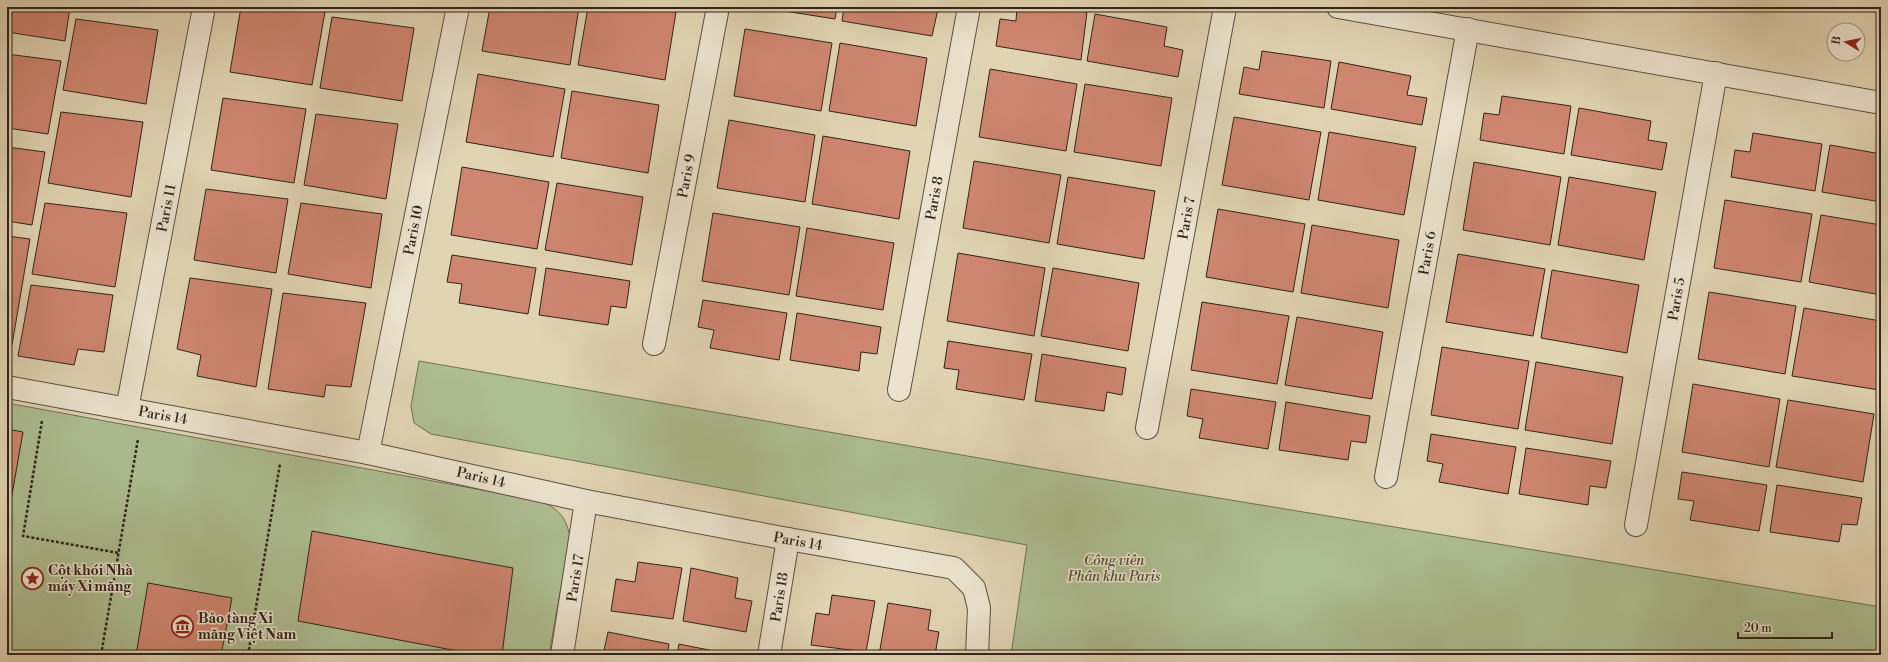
<svg xmlns="http://www.w3.org/2000/svg" width="1888" height="662" viewBox="0 0 1888 662" font-family="'Libre Bodoni',serif">
<style>
.green{fill:#adbe91;stroke:#6e7156}
.building{fill:#cf8670;stroke:#30241b}
.lines{fill:none;stroke-linecap:round;stroke-linejoin:round}
.minor-casing{stroke:#5c5041;stroke-width:24}
.path{stroke:#30241b;stroke-width:2.5;stroke-dasharray:3 2;stroke-linecap:butt}
.minor{stroke:#ece3ce;stroke-width:22}
.labels{text-anchor:middle;stroke-width:3;stroke-linejoin:round;paint-order:stroke}
.street-label{font-size:14px;fill:#30241b;stroke:#ece3ce}
.park-label{font-size:14px;font-style:italic;fill:#4f4a38;stroke:#ece3ce}
.poi-label{font-size:14px;font-weight:bold;fill:#30241b;stroke:#ece3ce;text-anchor:start}
</style>
<rect width="100%" height="100%" fill="#e1d4b3"/>
<filter id="stains"><feTurbulence type="fractalNoise" baseFrequency=".005" numOctaves="4"/><feColorMatrix values="0 0 0 0 .2 0 0 0 0 .09 0 0 0 0 .02 0 0 0 .5 -.17"/></filter>
<radialGradient id="worn" r=".72"><stop offset=".6" stop-color="#630" stop-opacity="0"/><stop offset="1" stop-color="#630" stop-opacity=".3"/></radialGradient>
<!-- green -->
<g class="green">
<path d="M 419,361 L 1054,471 L 1881,607 L 1881,655 L 1011,655 L 1027,545 L 431,434 L 414,423 L 411,406 Z"/>
<path d="M 7,403 L 542,501 C 560,511 565,516 570,536 L 549,655 L 7,655 Z"/>
</g>
<!-- building -->
<g class="building">
<path d="M 7,7 L 70,7 L 65,41 L 7,32 Z"/>
<path d="M 135,7 L 163,7 L 162,11 Z"/>
<path d="M 241,7 L 289,7 L 325,12 L 312,85 L 230,72 Z"/>
<path d="M 490,7 L 579,7 L 570,65 L 482,51 Z"/>
<path d="M 588,7 L 645,7 L 676,12 L 665,80 L 578,65 Z"/>
<path d="M 759,7 L 837,7 L 835,19 Z"/>
<path d="M 844,7 L 925,7 L 938,9 L 932,36 L 842,21 Z"/>
<path d="M 1017,7 L 1050,7 L 1087,12 L 1081,60 L 996,46 L 1000,19 L 1016,21 Z"/>
<path d="M 1095,14 L 1167,27 L 1164,46 L 1183,50 L 1178,77 L 1087,61 Z"/>
<path d="M 332,17 L 414,28 L 402,101 L 320,88 Z"/>
<path d="M 76,19 L 158,30 L 146,104 L 63,90 Z"/>
<path d="M 745,29 L 832,43 L 821,111 L 734,96 Z"/>
<path d="M 840,43 L 927,58 L 916,126 L 829,111 Z"/>
<path d="M 1262,51 L 1331,61 L 1324,108 L 1239,94 L 1244,67 L 1259,70 Z"/>
<path d="M 7,54 L 61,61 L 48,134 L 7,128 Z"/>
<path d="M 1339,62 L 1411,76 L 1407,95 L 1427,98 L 1422,125 L 1331,109 Z"/>
<path d="M 990,69 L 1077,84 L 1066,151 L 979,137 Z"/>
<path d="M 478,74 L 565,89 L 553,157 L 466,142 Z"/>
<path d="M 1085,84 L 1172,98 L 1161,166 L 1074,152 Z"/>
<path d="M 572,91 L 659,105 L 648,173 L 561,158 Z"/>
<path d="M 1502,96 L 1571,106 L 1564,154 L 1480,140 L 1484,113 L 1499,115 Z"/>
<path d="M 223,98 L 306,109 L 294,183 L 211,170 Z"/>
<path d="M 1579,108 L 1651,121 L 1648,140 L 1667,143 L 1662,170 L 1571,155 Z"/>
<path d="M 61,112 L 143,122 L 131,197 L 48,183 Z"/>
<path d="M 316,114 L 398,124 L 386,199 L 304,185 Z"/>
<path d="M 1234,117 L 1321,132 L 1309,200 L 1222,185 Z"/>
<path d="M 729,120 L 815,135 L 805,202 L 717,188 Z"/>
<path d="M 1329,132 L 1416,147 L 1404,215 L 1318,200 Z"/>
<path d="M 1753,133 L 1822,144 L 1815,191 L 1731,177 L 1735,150 L 1750,152 Z"/>
<path d="M 823,136 L 910,151 L 899,219 L 812,204 Z"/>
<path d="M 1830,145 L 1881,154 L 1881,202 L 1822,192 Z"/>
<path d="M 7,147 L 45,152 L 32,225 L 7,221 Z"/>
<path d="M 974,161 L 1061,175 L 1049,243 L 963,228 Z"/>
<path d="M 1474,162 L 1561,177 L 1550,245 L 1463,230 Z"/>
<path d="M 462,167 L 549,182 L 537,249 L 451,235 Z"/>
<path d="M 1068,177 L 1155,191 L 1144,259 L 1057,244 Z"/>
<path d="M 1569,177 L 1656,192 L 1644,260 L 1558,245 Z"/>
<path d="M 557,183 L 643,197 L 632,265 L 545,250 Z"/>
<path d="M 206,189 L 288,199 L 276,273 L 194,260 Z"/>
<path d="M 1725,200 L 1812,214 L 1801,282 L 1714,268 Z"/>
<path d="M 45,203 L 127,213 L 115,287 L 32,274 Z"/>
<path d="M 301,203 L 382,214 L 371,288 L 288,274 Z"/>
<path d="M 1218,209 L 1305,224 L 1293,292 L 1206,277 Z"/>
<path d="M 713,213 L 800,227 L 789,295 L 702,281 Z"/>
<path d="M 1821,215 L 1881,225 L 1881,295 L 1809,282 Z"/>
<path d="M 1312,225 L 1399,240 L 1388,308 L 1301,293 Z"/>
<path d="M 807,228 L 894,243 L 883,310 L 796,296 Z"/>
<path d="M 7,236 L 30,239 L 12,345 L 7,344 Z"/>
<path d="M 958,253 L 1045,268 L 1034,336 L 947,321 Z"/>
<path d="M 1458,254 L 1545,269 L 1533,336 L 1446,322 Z"/>
<path d="M 452,255 L 536,268 L 528,314 L 459,303 L 462,284 L 447,282 Z"/>
<path d="M 546,268 L 630,281 L 626,308 L 611,306 L 608,325 L 539,315 Z"/>
<path d="M 1053,268 L 1139,283 L 1128,351 L 1041,336 Z"/>
<path d="M 1552,270 L 1639,285 L 1627,353 L 1541,338 Z"/>
<path d="M 190,278 L 272,289 L 256,387 L 197,376 L 201,355 L 177,349 Z"/>
<path d="M 31,285 L 113,295 L 104,352 L 78,349 L 74,365 L 18,356 Z"/>
<path d="M 1709,292 L 1796,306 L 1785,374 L 1698,359 Z"/>
<path d="M 283,293 L 366,303 L 351,387 L 326,385 L 324,397 L 268,389 Z"/>
<path d="M 703,300 L 787,313 L 779,360 L 710,348 L 714,330 L 698,327 Z"/>
<path d="M 1202,302 L 1289,316 L 1277,384 L 1191,370 Z"/>
<path d="M 1804,308 L 1881,321 L 1881,376 L 1879,390 L 1792,376 Z"/>
<path d="M 797,313 L 881,327 L 877,354 L 861,352 L 859,371 L 790,360 Z"/>
<path d="M 1297,317 L 1383,332 L 1372,399 L 1285,385 Z"/>
<path d="M 948,341 L 1032,354 L 1024,400 L 956,389 L 959,370 L 944,368 Z"/>
<path d="M 1442,347 L 1529,361 L 1518,429 L 1431,415 Z"/>
<path d="M 1042,354 L 1126,368 L 1122,395 L 1107,392 L 1104,411 L 1035,401 Z"/>
<path d="M 1536,362 L 1623,377 L 1612,444 L 1525,430 Z"/>
<path d="M 1693,384 L 1780,399 L 1769,467 L 1682,452 Z"/>
<path d="M 1191,389 L 1276,402 L 1268,449 L 1199,438 L 1203,419 L 1187,416 Z"/>
<path d="M 1788,400 L 1874,414 L 1863,482 L 1776,467 Z"/>
<path d="M 1286,402 L 1370,416 L 1366,443 L 1351,441 L 1348,460 L 1279,450 Z"/>
<path d="M 7,429 L 23,432 L 7,523 Z"/>
<path d="M 1431,434 L 1516,447 L 1508,494 L 1439,482 L 1443,464 L 1427,461 Z"/>
<path d="M 1526,448 L 1611,461 L 1606,488 L 1590,486 L 1588,505 L 1519,494 Z"/>
<path d="M 1682,472 L 1767,485 L 1759,531 L 1690,520 L 1694,501 L 1678,499 Z"/>
<path d="M 1777,485 L 1862,498 L 1857,525 L 1842,524 L 1839,542 L 1770,532 Z"/>
<path d="M 312,531 L 513,568 L 502,655 L 479,655 L 298,621 Z"/>
<path d="M 638,562 L 682,568 L 673,619 L 611,611 L 616,579 L 635,582 Z"/>
<path d="M 691,568 L 738,578 L 735,598 L 752,601 L 746,632 L 683,621 Z"/>
<path d="M 148,583 L 232,598 L 221,655 L 136,655 Z"/>
<path d="M 832,595 L 875,601 L 866,652 L 811,645 L 816,613 L 829,615 Z"/>
<path d="M 888,603 L 931,610 L 928,630 L 939,632 L 935,655 L 879,655 Z"/>
<path d="M 608,632 L 669,644 L 667,655 L 603,655 Z"/>
<path d="M 679,644 L 734,655 L 677,655 Z"/>
</g>
<g class="lines">
<defs>
<g id="minor">
<path d="M 1338,7 L 1881,103"/>
<path d="M 654,344 L 718,7"/>
<path d="M 7,387 L 368,453 L 586,501 L 788,539 L 954,568 L 974,588 L 979,608 L 977,655"/>
<path d="M 899,390 L 969,7"/>
<path d="M 127,409 L 204,7"/>
<path d="M 1147,428 L 1225,7"/>
<path d="M 368,453 L 458,7"/>
<path d="M 1386,477 L 1468,29"/>
<path d="M 1636,525 L 1716,73"/>
<path d="M 562,655 L 586,501"/>
<path d="M 769,655 L 788,539"/>
</g>
</defs>
<!-- minor casing -->
<use href="#minor" class="minor-casing"/>
<!-- path -->
<g class="path">
<path d="M 42,421 L 23,536 L 119,553"/>
<path d="M 101,655 L 138,439"/>
<path d="M 248,655 L 280,464"/>
</g>
<!-- minor -->
<use href="#minor" class="minor"/>
</g>
<!-- icons -->
<defs>
<symbol id="sight-ring" viewBox="-11 -11 22 22"><circle r="9.5" fill="#ece3ce" stroke="#8f2418" stroke-width="1.5"/><path d="M0-6L1.8-2.2L6-1.7L2.9 1.2L3.7 5.4L0 3.3L-3.7 5.4L-2.9 1.2L-6-1.7L-1.8-2.2Z" fill="#8f2418"/></symbol>
<symbol id="museum-ring" viewBox="-11 -11 22 22"><circle r="9.5" fill="#ece3ce" stroke="#8f2418" stroke-width="1.5"/><path d="M0-6L6-3V-2H-6V-3ZM-5-1h2V3h-2ZM-1-1h2V3h-2ZM3-1h2V3H3ZM-6 4H6V6H-6Z" fill="#8f2418"/></symbol>
</defs>
<g fill-rule="evenodd">
<use href="#sight-ring" x="20" y="566" width="25" height="25"/>
<use href="#museum-ring" x="170" y="614" width="25" height="25"/>
</g>
<g class="labels">
<!-- street labels -->
<g class="street-label">
<text transform="translate(686 176) rotate(-79)" y="5">Paris 9</text>
<text transform="translate(934 198) rotate(-80)" y="5">Paris 8</text>
<text transform="translate(166 208) rotate(-79)" y="5">Paris 11</text>
<text transform="translate(1186 218) rotate(-80)" y="5">Paris 7</text>
<text transform="translate(413 230) rotate(-79)" y="5">Paris 10</text>
<text transform="translate(1427 253) rotate(-80)" y="5">Paris 6</text>
<text transform="translate(1676 299) rotate(-80)" y="5">Paris 5</text>
<text transform="translate(163 415) rotate(10)" y="5">Paris 14</text>
<text transform="translate(481 477) rotate(13)" y="5">Paris 14</text>
<text transform="translate(798 541) rotate(10)" y="5">Paris 14</text>
<text transform="translate(575 578) rotate(-81)" y="5">Paris 17</text>
<text transform="translate(779 597) rotate(-81)" y="5">Paris 18</text>
</g>
<!-- park labels -->
<g class="park-label">
<text x="1114" y="565">Công viên<tspan x="1114" dy="16">Phân khu Paris</tspan></text>
</g>
<!-- poi labels -->
<g class="poi-label">
<text x="48" y="575">Cột khói Nhà<tspan x="48" dy="16">máy Xi măng</tspan></text>
<text x="198" y="623">Bảo tàng Xi<tspan x="198" dy="16">măng Việt Nam</tspan></text>
</g>
</g>
<!-- margin -->
<rect width="1888" height="662" fill="none" stroke="#e1d4b3" stroke-width="24"/>
<rect x="8" y="8" width="1872" height="646" fill="none" stroke="#30241b" stroke-width="2"/>
<rect x="12" y="12" width="1864" height="638" fill="none" stroke="#30241b"/>
<!-- north arrow -->
<g transform="translate(1846 42) rotate(280)"><circle r="19" fill="#ece3ce" stroke="#a19786"/>
<path d="M0-3L7 15L0 10L-7 15Z" fill="#8f2418"/>
<text y="-6" font-size="11" font-weight="bold" text-anchor="middle" fill="#30241b">B</text>
</g>
<!-- scale -->
<path d="M1738 632v6h94v-6" fill="none" stroke="#30241b" stroke-width="2"/>
<text x="1744" y="632" font-size="12" fill="#30241b" stroke="#ece3ce" stroke-width="3" paint-order="stroke">20 m</text>
<rect width="100%" height="100%" filter="url(#stains)"/>
<rect width="100%" height="100%" fill="url(#worn)"/>
</svg>
